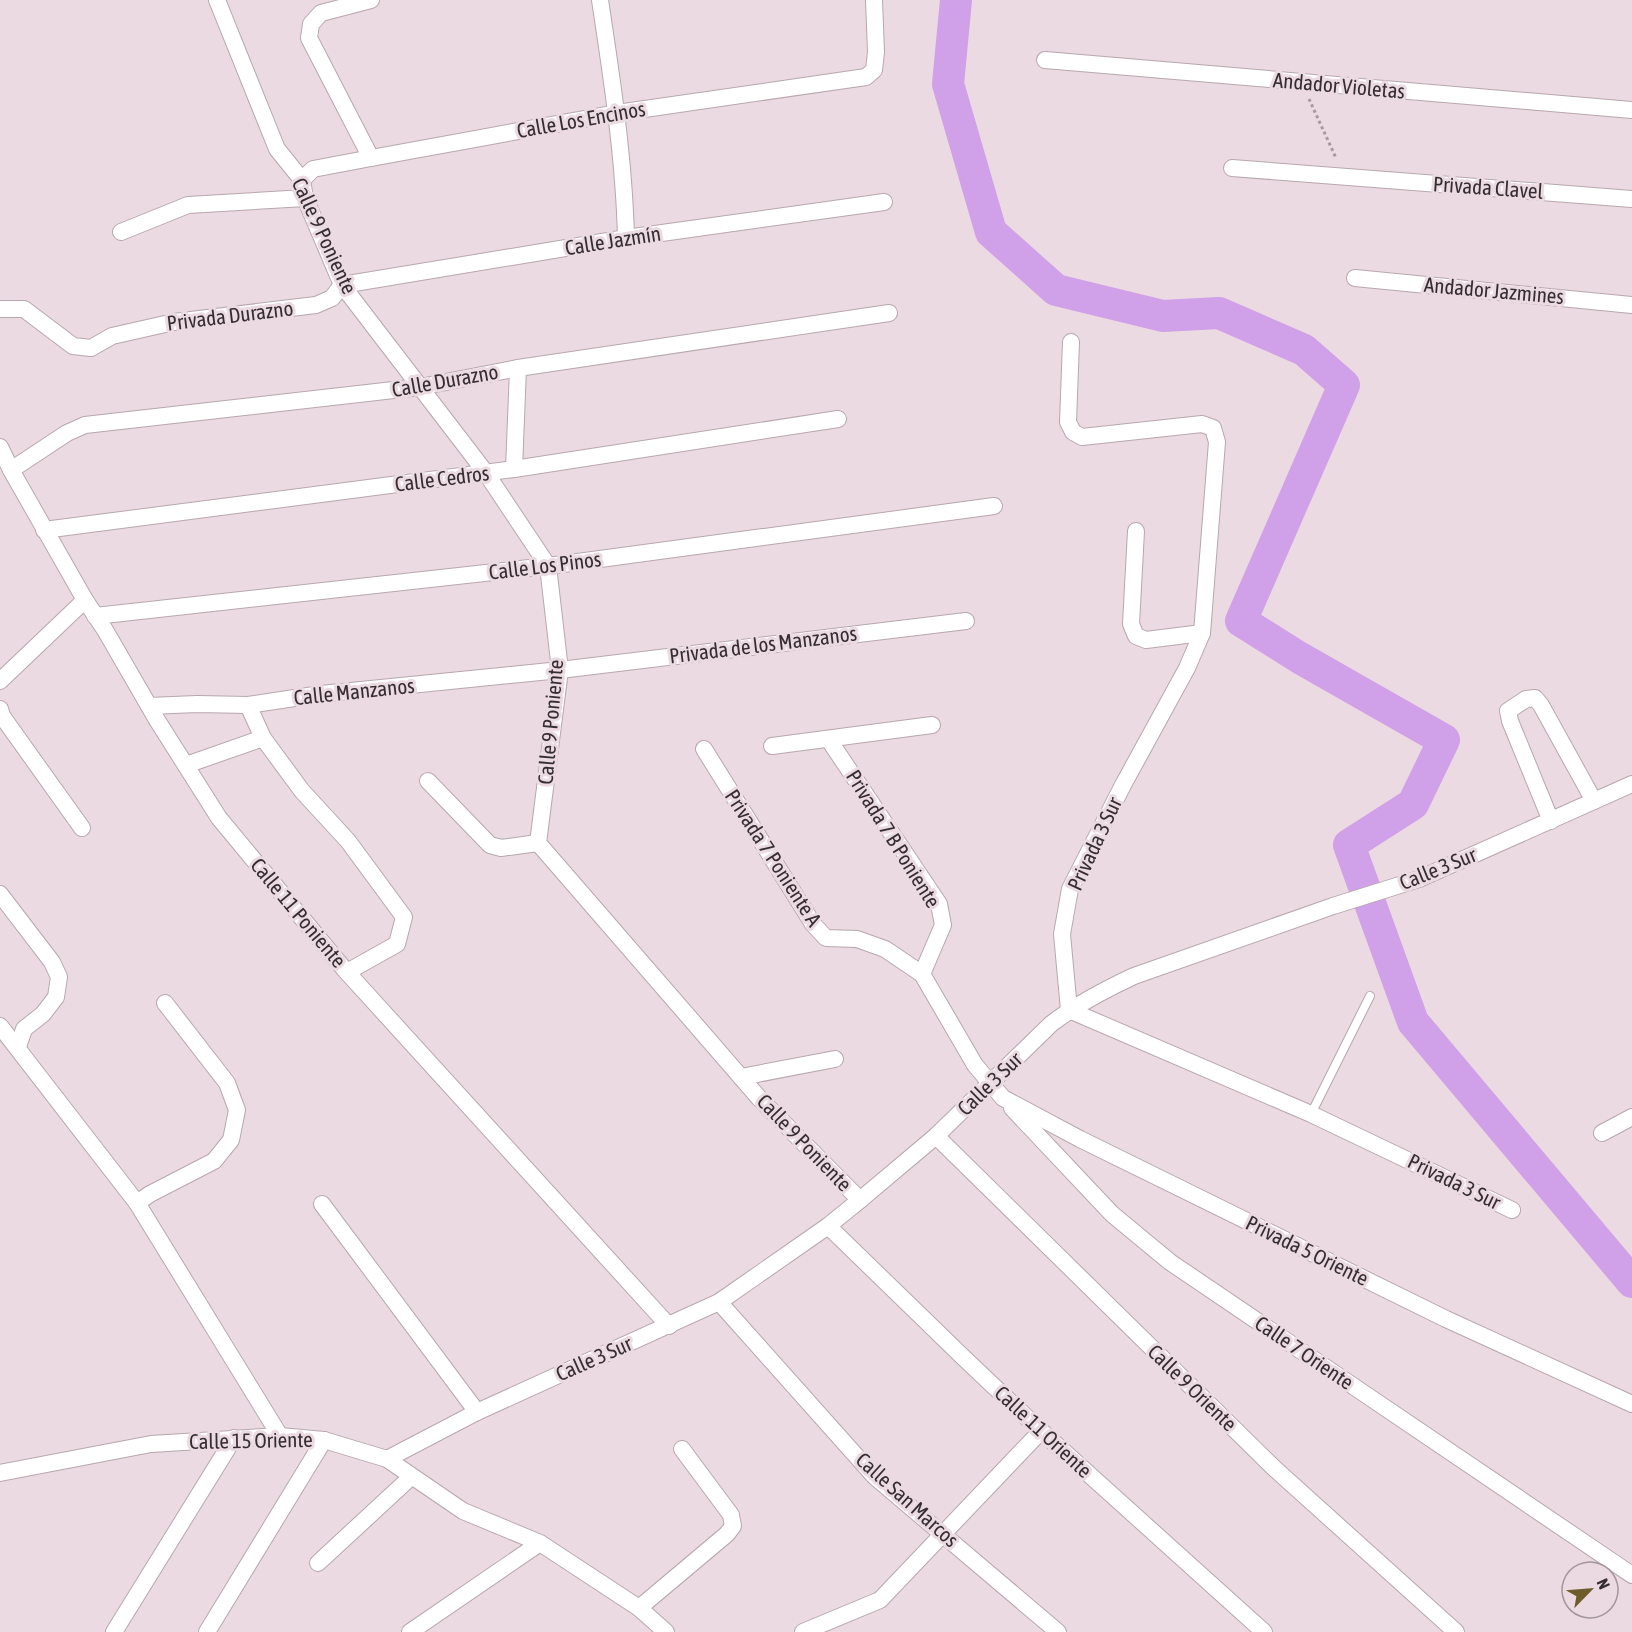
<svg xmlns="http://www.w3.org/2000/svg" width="1632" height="1632" viewBox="0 0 1632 1632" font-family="'Asap Condensed',sans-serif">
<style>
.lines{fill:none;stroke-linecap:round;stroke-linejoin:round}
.river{stroke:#d0a0e8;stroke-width:32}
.lane-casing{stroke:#b8a7ad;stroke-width:10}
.street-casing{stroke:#b8a7ad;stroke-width:18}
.path{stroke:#a79a9f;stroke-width:3;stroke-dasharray:3 3;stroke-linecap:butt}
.lane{stroke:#fff;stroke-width:8}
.street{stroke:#fff;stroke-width:16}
.labels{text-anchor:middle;stroke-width:6;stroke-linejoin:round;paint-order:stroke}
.street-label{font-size:21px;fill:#352e31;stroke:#ebdae1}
</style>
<rect width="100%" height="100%" fill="#ebdae1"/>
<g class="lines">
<!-- river -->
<path class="river" d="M 956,0 L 948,84 L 991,232 L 1056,290 L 1163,316 L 1219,313 L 1304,350 L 1344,385 L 1241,621 L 1300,658 L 1444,740 L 1413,804 L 1349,845 L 1413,1022 L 1632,1282"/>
<defs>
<path id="lane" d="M 1311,1114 L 1370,996"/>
<g id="street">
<path d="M 217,0 L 277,149 L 302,180 L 305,198 L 342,285 L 486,473 L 548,566 L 560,670 L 538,843 L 759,1098 L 860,1200"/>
<path d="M 371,0 L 321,13 L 311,24 L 309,38 L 371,158"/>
<path d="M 600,0 C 612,79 624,158 626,238"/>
<path d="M 1045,60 L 1632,110"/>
<path d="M 1232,168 L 1632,199"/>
<path d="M 302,180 L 313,169 L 371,158 L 617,113 L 866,77 L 874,70 L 876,52 L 874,0"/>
<path d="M 121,232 L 188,205 L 305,198"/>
<path d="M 1355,278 L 1632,305"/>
<path d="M 0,309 L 24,309 L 73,346 L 91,348 L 112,336 L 174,322 L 316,305 L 332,298 L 342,285 L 626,238 L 884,202"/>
<path d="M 1071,342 L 1068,422 L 1073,432 L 1082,437 L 1202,424 L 1213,428 L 1217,442 L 1202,633 L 1187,668 L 1123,785 L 1070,889 L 1062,934 L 1069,1010 L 1311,1114 L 1512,1210"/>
<path d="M 0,447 L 11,470 L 85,600 L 105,630 L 157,720 L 219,818 L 345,970 L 669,1326"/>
<path d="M 514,469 L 518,368"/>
<path d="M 11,470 L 67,433 L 85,425 L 420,387 L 518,368 L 889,313"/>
<path d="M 44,530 L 514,469 L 838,419"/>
<path d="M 1136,531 L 1131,624 L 1136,636 L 1146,640 L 1202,633"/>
<path d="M 95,616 L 548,566 L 994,506"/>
<path d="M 0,681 L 85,600"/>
<path d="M 248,705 L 263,738 L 302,791 L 348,841 L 404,917 L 397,944 L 347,972"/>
<path d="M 149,706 L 197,704 L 248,705 L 321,694 L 560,670 L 966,621"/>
<path d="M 0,709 L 2,716 L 82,828"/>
<path d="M 829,740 L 939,904 L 943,925 L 922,974"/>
<path d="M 772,746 L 932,725"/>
<path d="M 704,749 L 813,924 L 826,938 L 857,939 L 885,949 L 922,974 L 975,1065 L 1003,1098 L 1080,1139 L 1446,1319 L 1632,1404"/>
<path d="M 186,765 L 263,738"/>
<path d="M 428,781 L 490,845 L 501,848 L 538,843"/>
<path d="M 1551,821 L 1510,721 L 1508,711 L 1526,699 L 1535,698 L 1541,705 L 1594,801"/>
<path d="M 0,894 L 52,962 L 59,977 L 56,997 L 43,1014 L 24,1029 L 18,1047"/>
<path d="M 0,1026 L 137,1203 L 280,1436"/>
<path d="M 741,1077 L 835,1059"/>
<path d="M 1012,1108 L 1112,1214 L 1170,1262 L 1632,1575"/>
<path d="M 1602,1133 L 1632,1117"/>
<path d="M 936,1136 L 1274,1468 L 1456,1632"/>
<path d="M 137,1203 L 150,1194 L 214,1161 L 231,1140 L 237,1110 L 227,1083 L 165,1003"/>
<path d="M 322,1204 L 477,1412"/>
<path d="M 828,1226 L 965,1359 L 1041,1431 L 1264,1632"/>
<path d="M 719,1302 L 875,1477 L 1058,1632"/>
<path d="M 387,1459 L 477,1412 L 719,1302 L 828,1226 L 860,1200 L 936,1136 L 1051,1024 C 1077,1004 1104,990 1134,976 L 1333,906 L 1419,879 L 1632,784"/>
<path d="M 0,1473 L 151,1444 L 280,1436 L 324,1440 L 387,1459 L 463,1511 L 540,1543 L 639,1608 L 666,1632"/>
<path d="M 318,1563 L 411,1477"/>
<path d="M 639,1608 L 727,1534 L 733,1526 L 731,1515 L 682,1449"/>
<path d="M 114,1632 L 234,1438"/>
<path d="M 207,1632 L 324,1440"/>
<path d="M 410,1632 L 540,1543"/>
<path d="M 803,1632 L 880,1600 L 1041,1431"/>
</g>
</defs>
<!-- lane casing -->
<use href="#lane" class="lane-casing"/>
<!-- street casing -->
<use href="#street" class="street-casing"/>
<!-- path -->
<path class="path" d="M 1309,99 L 1336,158"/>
<!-- lane -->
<use href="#lane" class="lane"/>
<!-- street -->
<use href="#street" class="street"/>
</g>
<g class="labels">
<!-- street labels -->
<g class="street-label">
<text transform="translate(1339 86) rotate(5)" y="7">Andador Violetas</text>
<text transform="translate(581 120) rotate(-10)" y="7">Calle Los Encinos</text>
<text transform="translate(1488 188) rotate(4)" y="7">Privada Clavel</text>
<text transform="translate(324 236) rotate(65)" y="7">Calle 9 Poniente</text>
<text transform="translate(613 241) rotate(-9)" y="7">Calle Jazmín</text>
<text transform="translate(1494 291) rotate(5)" y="7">Andador Jazmines</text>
<text transform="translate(230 316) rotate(-7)" y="7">Privada Durazno</text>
<text transform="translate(445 381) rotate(-10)" y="7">Calle Durazno</text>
<text transform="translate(442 479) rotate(-7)" y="7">Calle Cedros</text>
<text transform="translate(545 566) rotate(-7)" y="7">Calle Los Pinos</text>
<text transform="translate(763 645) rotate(-7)" y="7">Privada de los Manzanos</text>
<text transform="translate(354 692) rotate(-6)" y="7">Calle Manzanos</text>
<text transform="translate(551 722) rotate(-85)" y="7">Calle 9 Poniente</text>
<text transform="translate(893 839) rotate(58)" y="7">Privada 7 B Poniente</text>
<text transform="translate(1095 844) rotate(-65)" y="7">Privada 3 Sur</text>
<text transform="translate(773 858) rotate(57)" y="7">Privada 7 Poniente A</text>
<text transform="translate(1438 869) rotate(-22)" y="7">Calle 3 Sur</text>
<text transform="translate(298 913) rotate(50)" y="7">Calle 11 Poniente</text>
<text transform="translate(990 1084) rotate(-44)" y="7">Calle 3 Sur</text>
<text transform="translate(804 1143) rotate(46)" y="7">Calle 9 Poniente</text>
<text transform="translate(1454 1182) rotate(26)" y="7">Privada 3 Sur</text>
<text transform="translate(1307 1251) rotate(26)" y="7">Privada 5 Oriente</text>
<text transform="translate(1304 1353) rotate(34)" y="7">Calle 7 Oriente</text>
<text transform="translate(594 1359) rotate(-24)" y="7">Calle 3 Sur</text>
<text transform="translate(1192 1388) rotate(44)" y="7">Calle 9 Oriente</text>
<text transform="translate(1043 1432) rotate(43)" y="7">Calle 11 Oriente</text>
<text transform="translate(251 1441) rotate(-1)" y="7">Calle 15 Oriente</text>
<text transform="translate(907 1500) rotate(42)" y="7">Calle San Marcos</text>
</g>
</g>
<!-- north arrow -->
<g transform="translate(1590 1590) rotate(65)"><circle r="28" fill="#ebdae1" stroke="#a2959b" stroke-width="1.5"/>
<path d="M0-4.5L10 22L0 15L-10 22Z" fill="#6f5c2b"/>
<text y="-9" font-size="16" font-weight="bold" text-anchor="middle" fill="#352e31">N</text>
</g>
</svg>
